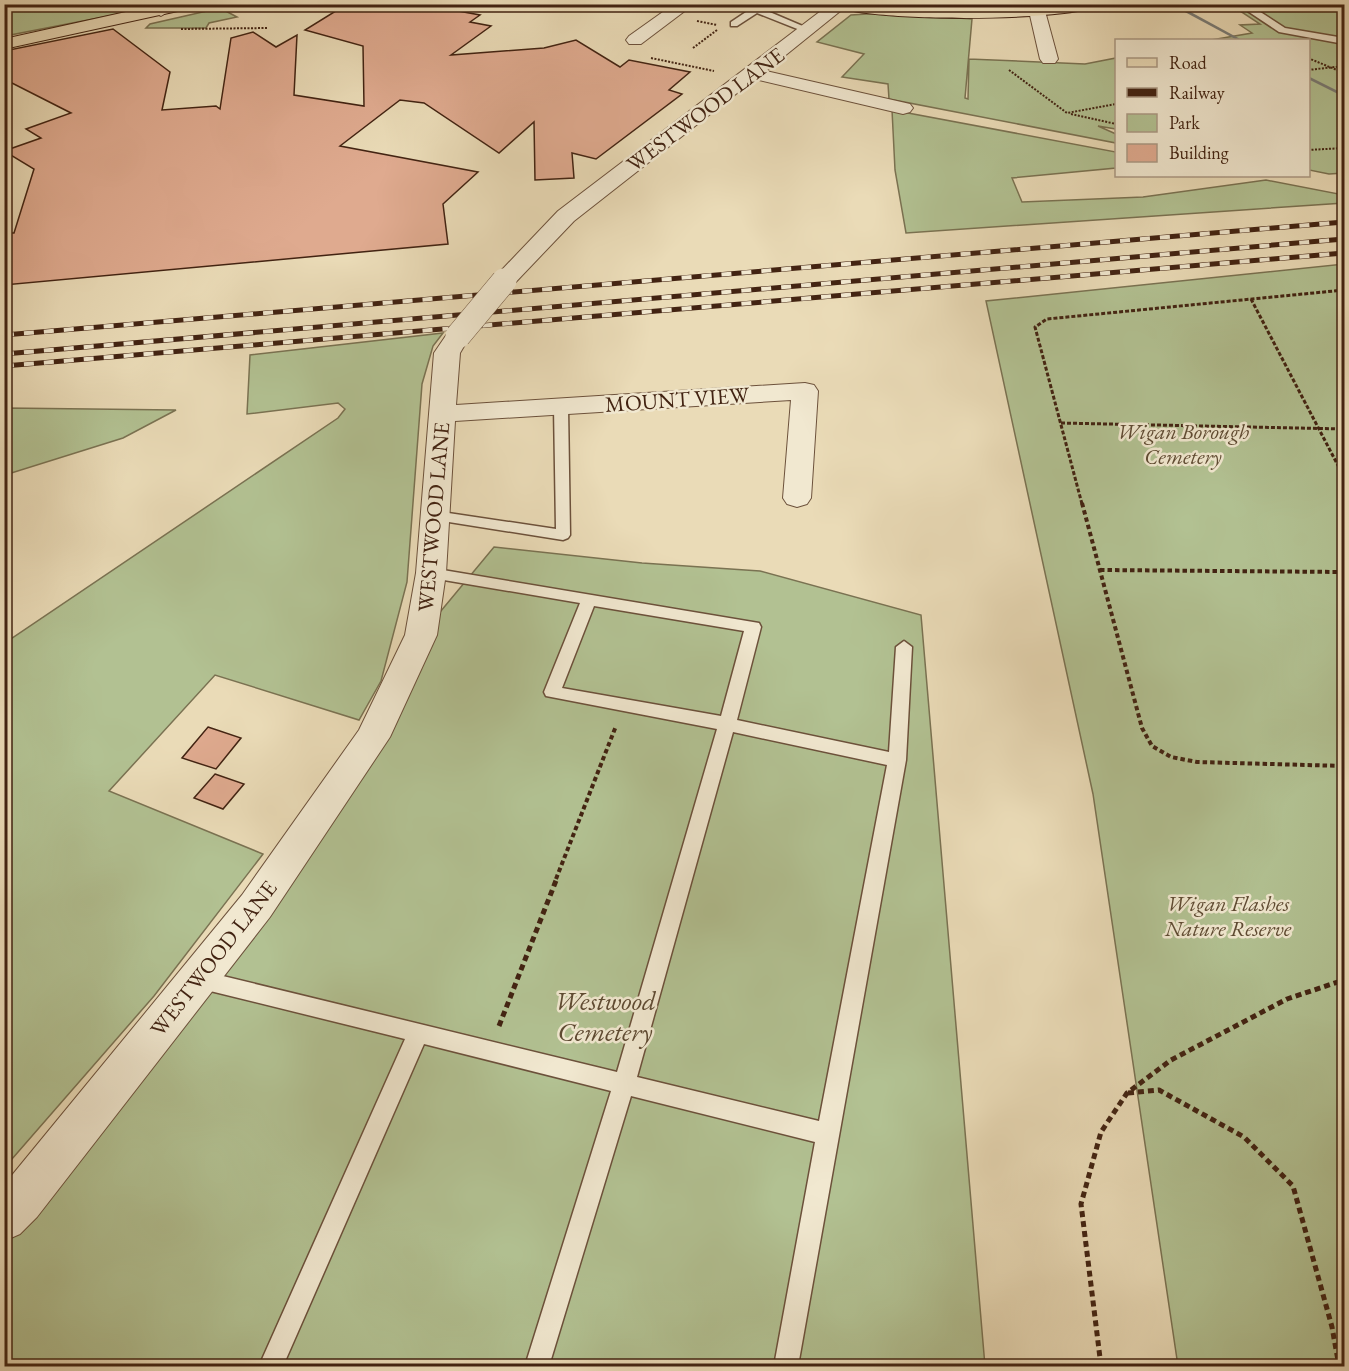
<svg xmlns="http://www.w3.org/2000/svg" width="1349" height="1371" viewBox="0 0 1349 1371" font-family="'EB Garamond',serif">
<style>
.green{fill:#b2c192;stroke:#7a7252;stroke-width:1.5}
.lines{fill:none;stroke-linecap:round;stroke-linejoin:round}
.stream{fill:#797c77;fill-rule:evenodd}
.building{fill:#dfaa8f;stroke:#422312;stroke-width:1.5}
.lane-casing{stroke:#6c513b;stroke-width:3}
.street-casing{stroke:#6c513b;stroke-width:2}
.primary-casing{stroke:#422312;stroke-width:2}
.path-far3{stroke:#422312;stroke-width:2;stroke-dasharray:2 1.5;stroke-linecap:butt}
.path-far2{stroke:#422312;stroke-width:3;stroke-dasharray:4 2;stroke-linecap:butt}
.path-far1{stroke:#422312;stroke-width:4;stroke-dasharray:4.5 3;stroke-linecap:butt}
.path{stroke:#422312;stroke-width:5;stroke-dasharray:6 4;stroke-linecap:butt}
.lane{fill:#f1e8d0;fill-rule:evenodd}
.street{fill:#f1e8d0;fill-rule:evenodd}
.primary{fill:#eadbb7;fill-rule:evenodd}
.rail-casing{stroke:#422312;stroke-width:5}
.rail{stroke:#f1e8d0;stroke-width:4;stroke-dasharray:10;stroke-linecap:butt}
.street-bridge-casing{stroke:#6c513b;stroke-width:26;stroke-linecap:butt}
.street-bridge{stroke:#f1e8d0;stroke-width:25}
.labels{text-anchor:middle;stroke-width:5;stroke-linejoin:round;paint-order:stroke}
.street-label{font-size:22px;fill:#422312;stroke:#f1e8d0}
.park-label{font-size:22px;font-style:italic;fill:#5e4a32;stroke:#f1e8d0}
.near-park-label{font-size:27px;font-style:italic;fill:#5e4a32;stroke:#f1e8d0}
</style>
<rect width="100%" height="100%" fill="#eadbb7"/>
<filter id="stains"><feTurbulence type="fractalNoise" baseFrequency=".00333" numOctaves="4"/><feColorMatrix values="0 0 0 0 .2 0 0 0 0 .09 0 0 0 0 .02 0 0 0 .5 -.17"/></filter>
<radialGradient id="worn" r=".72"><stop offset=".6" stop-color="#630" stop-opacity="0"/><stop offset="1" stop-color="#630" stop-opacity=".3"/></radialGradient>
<!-- green -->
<g class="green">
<path d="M 18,5 L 132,4 L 132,6 L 119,14 L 5,36 L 4,19 Z"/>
<path d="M 1231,5 L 1344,5 L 1344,173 L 1329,174 L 1309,170 L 1308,40 L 1211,40 L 1252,33 L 1240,25 L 1260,24 Z"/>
<path d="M 220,8 L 237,17 L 209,23 L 206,28 L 146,28 L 150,24 Z"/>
<path d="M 884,13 L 972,19 L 965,98 L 968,99 L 969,59 L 1085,64 L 1116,58 L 1116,129 L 1098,126 L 1116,134 L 1116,143 L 889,99 L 888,84 L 842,77 L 864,54 L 817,42 L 851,15 Z"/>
<path d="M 892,110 L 1116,152 L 1116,168 L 1012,178 L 1022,202 L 1143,197 L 1266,180 L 1344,195 L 1344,203 L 906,233 L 895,170 Z"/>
<path d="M 1344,264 L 1344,1366 L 1178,1366 L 1093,794 L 986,301 Z"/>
<path d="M 443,333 L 433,346 L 422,384 L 407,582 L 381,681 L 359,720 L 215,675 L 109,791 L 263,854 L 154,996 L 5,1167 L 5,643 L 338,418 L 345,409 L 338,403 L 247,414 L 250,355 Z"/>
<path d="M 5,408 L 176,410 L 123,438 L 5,475 Z"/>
<path d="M 494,547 L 642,563 L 760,571 L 921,615 L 985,1366 L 5,1366 L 4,1218 L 256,906 L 421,635 Z"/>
</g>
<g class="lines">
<!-- stream -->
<g class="stream">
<path d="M 1170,4 L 1176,4 L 1242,40 L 1237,40 Z"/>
<path d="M 1308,76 L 1344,94 L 1344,97 L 1308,79 Z"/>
</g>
</g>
<!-- building -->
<g class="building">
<path d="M 347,4 L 420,4 L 480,15 L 470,22 L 491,26 L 451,55 L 544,48 L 576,40 L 620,67 L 629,60 L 690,72 L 669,90 L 682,94 L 596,159 L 572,153 L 574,178 L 535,180 L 534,122 L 499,153 L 424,103 L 400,100 L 340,146 L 478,172 L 443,204 L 448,244 L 4,285 L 4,233 L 14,233 L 34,169 L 4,151 L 41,138 L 26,129 L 71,113 L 4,79 L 4,51 L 113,29 L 170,72 L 162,110 L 216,106 L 220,109 L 231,38 L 253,32 L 276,47 L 297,35 L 294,95 L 364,106 L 363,46 L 305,30 Z"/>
<path d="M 208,727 L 241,738 L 216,769 L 182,758 Z"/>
<path d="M 215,774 L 244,784 L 223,809 L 194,798 Z"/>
</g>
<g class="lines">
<defs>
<g id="lane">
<path d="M 738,4 L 751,4 L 812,30 L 805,32 L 757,13 L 737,26 L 731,26 L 731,22 L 749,10 Z"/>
<path d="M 1237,4 L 1248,4 L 1285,28 L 1344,38 L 1344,44 L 1279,32 Z"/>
<path d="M 561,403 L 568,407 L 570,535 L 568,538 L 563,540 L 430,519 L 428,516 L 430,513 L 435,511 L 556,529 L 554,407 Z"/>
<path d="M 431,568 L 759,623 L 761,627 L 737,720 L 889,752 L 896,647 L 904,641 L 912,647 L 906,760 L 798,1366 L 774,1366 L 815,1142 L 631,1096 L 549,1366 L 525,1366 L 611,1091 L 424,1044 L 283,1366 L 259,1366 L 405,1039 L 198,988 L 191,985 L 188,979 L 191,973 L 198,970 L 617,1072 L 717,729 L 546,696 L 544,692 L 580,603 L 426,577 L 423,573 ZM 594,606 L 744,631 L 721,716 L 562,688 ZM 733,732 L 887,765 L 819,1121 L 637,1077 Z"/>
</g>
<g id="street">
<path d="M 139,4 L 161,4 L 169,11 L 161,16 Z"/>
<path d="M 674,4 L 694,4 L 641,44 L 629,44 L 626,40 L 629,36 Z"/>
<path d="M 830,4 L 849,4 L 766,71 L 910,104 L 913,108 L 910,112 L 903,114 L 755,79 L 574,221 L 512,286 L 496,286 L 492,281 L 496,276 L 558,211 Z"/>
<path d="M 1037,6 L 1045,11 L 1058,59 L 1055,63 L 1043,63 L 1040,59 L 1029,11 Z"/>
<path d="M 458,329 L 467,331 L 470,336 L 460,353 L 456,405 L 805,383 L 814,385 L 818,391 L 811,498 L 807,504 L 797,507 L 787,504 L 783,498 L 791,400 L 455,421 L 446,573 L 437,635 L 390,737 L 270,917 L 37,1217 L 20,1234 L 4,1241 L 4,1185 L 242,895 L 359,730 L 405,635 L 416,573 L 434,353 L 449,331 Z"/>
</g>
<g id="primary">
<path d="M 162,4 L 195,4 L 187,9 L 4,49 L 4,39 Z"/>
<path d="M 834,4 L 966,8 L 1098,4 C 1082,22 851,23 834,4 Z"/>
</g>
</defs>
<!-- lane casing -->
<use href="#lane" class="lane-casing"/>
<!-- street casing -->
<use href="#street" class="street-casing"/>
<!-- primary casing -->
<use href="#primary" class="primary-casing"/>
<!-- path-far3 -->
<g class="path-far3">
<path d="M 4,5 L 53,10"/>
<path d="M 697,21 L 717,25"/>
<path d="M 181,29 L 268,28"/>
<path d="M 693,48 L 717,30"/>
<path d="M 651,58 L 714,71"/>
<path d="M 1308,58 L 1344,73"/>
<path d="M 1009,70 L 1067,113 L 1116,104"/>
<path d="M 1308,70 L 1344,66"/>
<path d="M 1071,114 L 1116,124"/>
<path d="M 1308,150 L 1344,148"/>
</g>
<!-- path-far2 -->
<g class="path-far2">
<path d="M 1251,299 L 1344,477"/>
<path d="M 1061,423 L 1344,429"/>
<path d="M 1082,504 L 1035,327 L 1047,319 L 1344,290"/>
</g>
<!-- path-far1 -->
<g class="path-far1">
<path d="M 1082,503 L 1142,728 L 1152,746 L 1171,757 L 1197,762 L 1344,766"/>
<path d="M 1100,570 L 1344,572"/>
<path d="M 556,879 L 616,726"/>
</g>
<!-- path -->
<g class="path">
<path d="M 499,1026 L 557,878"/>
<path d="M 1128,1093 L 1159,1090 L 1244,1137 L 1293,1186 L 1332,1327 L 1339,1366"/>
<path d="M 1101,1366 L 1081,1204 L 1101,1132 L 1127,1093 L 1171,1060 L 1287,999 L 1344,980"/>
</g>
<!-- lane -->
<use href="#lane" class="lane"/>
<!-- street -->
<use href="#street" class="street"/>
<!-- primary -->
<use href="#primary" class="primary"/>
<defs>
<g id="rail">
<path d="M 4,335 L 1344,222"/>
<path d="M 4,354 L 1344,239"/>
<path d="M 4,366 L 1344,253"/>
</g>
</defs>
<!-- rail casing -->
<use href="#rail" class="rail-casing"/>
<!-- rail -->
<use href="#rail" class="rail"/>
<defs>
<path id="street-bridge" d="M 458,336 L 504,281"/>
</defs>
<!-- street-bridge casing -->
<use href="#street-bridge" class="street-bridge-casing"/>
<!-- street-bridge -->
<use href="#street-bridge" class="street-bridge"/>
</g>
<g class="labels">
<!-- street labels -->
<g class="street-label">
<text transform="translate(705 109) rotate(-37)" y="8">WESTWOOD LANE</text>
<text transform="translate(677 399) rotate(-4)" y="8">MOUNT VIEW</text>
<text transform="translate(433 517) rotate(-85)" y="8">WESTWOOD LANE</text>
<text transform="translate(213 958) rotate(-52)" y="8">WESTWOOD LANE</text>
</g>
<!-- park labels -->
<g class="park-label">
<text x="1183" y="439">Wigan Borough<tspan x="1183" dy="25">Cemetery</tspan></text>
<text x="1228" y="911">Wigan Flashes<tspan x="1228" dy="25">Nature Reserve</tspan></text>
</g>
<!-- near-park labels -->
<g class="near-park-label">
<text x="605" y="1010">Westwood<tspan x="605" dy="31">Cemetery</tspan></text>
</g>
</g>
<!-- margin -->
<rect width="1349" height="1371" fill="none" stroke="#eadbb7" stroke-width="24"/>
<rect x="6" y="6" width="1337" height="1359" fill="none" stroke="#422312" stroke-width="3"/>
<rect x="12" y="12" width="1325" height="1347" fill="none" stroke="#422312" stroke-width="1.5"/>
<!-- legend -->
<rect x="1115" y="39" width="195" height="138" fill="#f1e8d0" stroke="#ab9984" stroke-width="1.5"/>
<rect x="1127" y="58" width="30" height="9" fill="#eadbb7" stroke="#ab9984" stroke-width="1.5"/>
<text x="1169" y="69" font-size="18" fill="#422312">Road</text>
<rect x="1127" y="88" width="30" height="9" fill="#422312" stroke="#ab9984" stroke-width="1.5"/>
<text x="1169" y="99" font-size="18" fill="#422312">Railway</text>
<rect x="1127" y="114" width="30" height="18" fill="#b2c192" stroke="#ab9984" stroke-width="1.5"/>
<text x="1169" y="129" font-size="18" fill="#422312">Park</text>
<rect x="1127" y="144" width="30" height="18" fill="#dfaa8f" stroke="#ab9984" stroke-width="1.5"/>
<text x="1169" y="159" font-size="18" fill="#422312">Building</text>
<rect width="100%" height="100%" filter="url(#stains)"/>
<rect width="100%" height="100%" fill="url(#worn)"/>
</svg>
